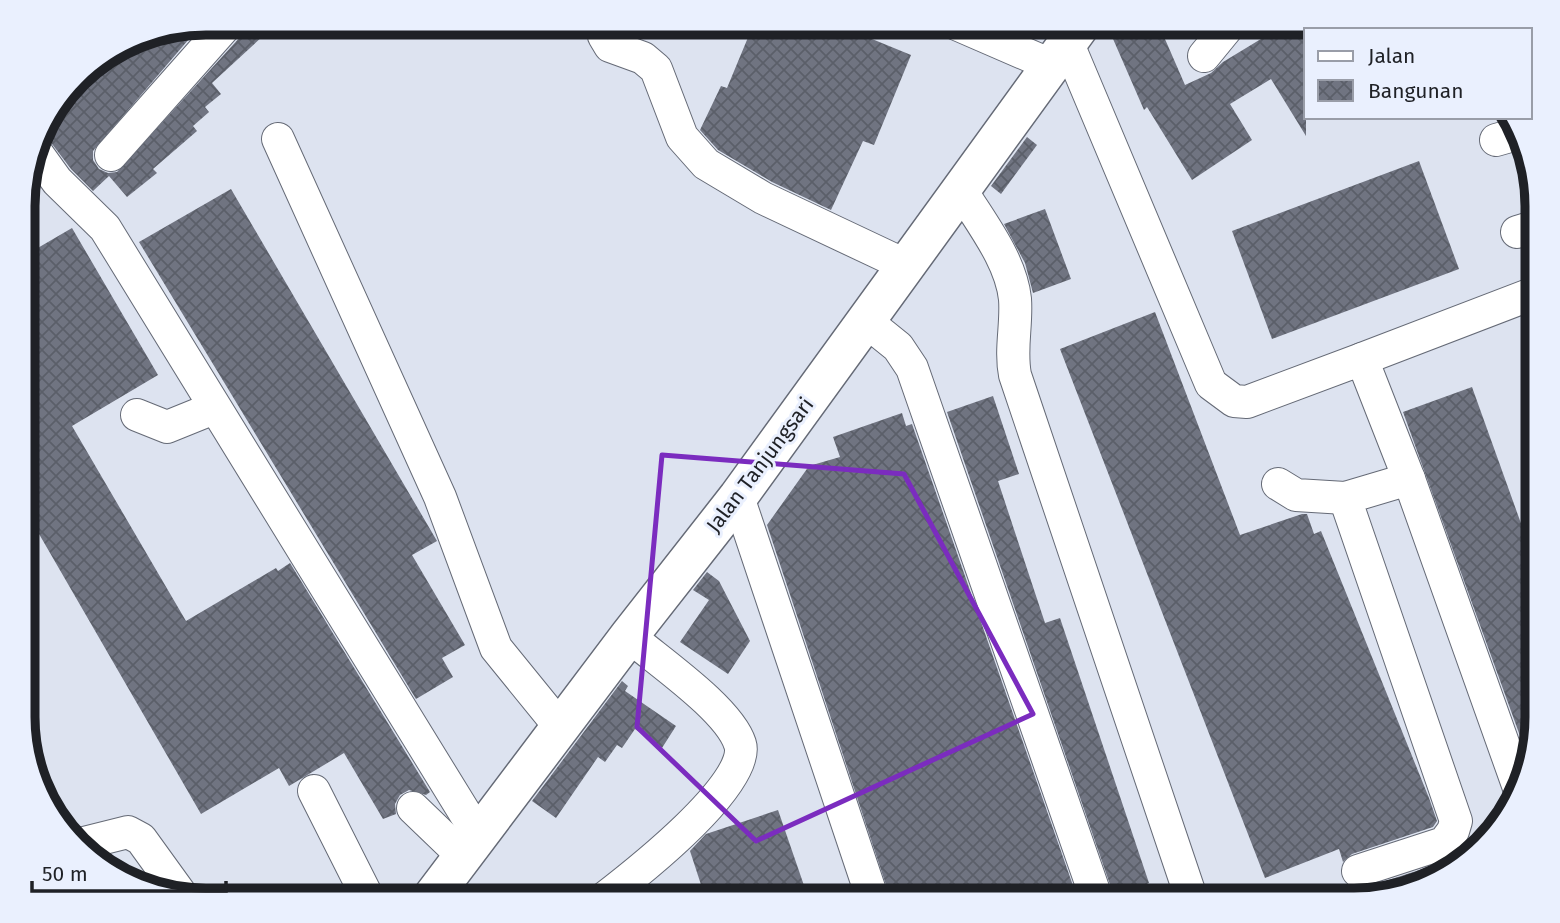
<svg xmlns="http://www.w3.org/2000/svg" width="1560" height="923" viewBox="0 0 1560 923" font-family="'Fira Sans',sans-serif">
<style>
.building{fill:url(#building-cross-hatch)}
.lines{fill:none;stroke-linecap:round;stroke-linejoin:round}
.minor-casing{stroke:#656a76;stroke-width:34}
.major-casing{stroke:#656a76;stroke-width:41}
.minor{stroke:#fff;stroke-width:32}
.major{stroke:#fff;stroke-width:38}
.marked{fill:none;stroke:#7b2cbf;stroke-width:5;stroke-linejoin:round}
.labels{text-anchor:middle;stroke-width:6;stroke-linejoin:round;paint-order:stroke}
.street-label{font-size:21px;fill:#1f2126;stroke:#eaf0fe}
.rim{fill:none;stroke:#1f2126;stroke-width:9}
</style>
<defs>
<pattern id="building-cross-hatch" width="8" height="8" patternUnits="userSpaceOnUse" patternTransform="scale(1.75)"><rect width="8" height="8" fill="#707481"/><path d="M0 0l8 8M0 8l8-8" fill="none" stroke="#5b5f69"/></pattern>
</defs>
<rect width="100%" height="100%" fill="#dde3f0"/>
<!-- building -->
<g class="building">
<path d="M 246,23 L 277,23 L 212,83 L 221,94 L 205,107 L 209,112 L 193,126 L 197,131 L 153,169 L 157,173 L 127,197 L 109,176 L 93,191 L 71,169 L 46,136 L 50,133 L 47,129 L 69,110 L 58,103 L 85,68 L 121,46 L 127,51 L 143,35 L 189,26 L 195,32 L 93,151 L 93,160 L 99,169 L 108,173 L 117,172 L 242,35 Z"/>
<path d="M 754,23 L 833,23 L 911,55 L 874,145 L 863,141 L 831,210 L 772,182 L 718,150 L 700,130 L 721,86 L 727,88 Z"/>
<path d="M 1133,23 L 1158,23 L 1185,85 L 1211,73 L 1223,62 L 1287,23 L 1297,23 L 1306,38 L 1306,136 L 1271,79 L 1230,104 L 1252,140 L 1192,180 L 1147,107 L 1144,110 L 1110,32 Z"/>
<path d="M 1027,137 L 1037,145 L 1001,194 L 991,186 Z"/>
<path d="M 1419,161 L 1459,269 L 1272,339 L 1232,231 Z"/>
<path d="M 231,189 L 437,541 L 412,555 L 465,645 L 442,658 L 453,677 L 416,699 L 139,242 Z"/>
<path d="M 1045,209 L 1071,279 L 1033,293 L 1025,263 L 1004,224 Z"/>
<path d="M 72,228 L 158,375 L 72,426 L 186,621 L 276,568 L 278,571 L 290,563 L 430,792 L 426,795 L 409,790 L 400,795 L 395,804 L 396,814 L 383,819 L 344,753 L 289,786 L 279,768 L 201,814 L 24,508 L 24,256 Z"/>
<path d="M 1155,312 L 1240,535 L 1302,514 L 1307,514 L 1314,534 L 1321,531 L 1429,798 L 1437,821 L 1433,827 L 1352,854 L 1343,862 L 1339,849 L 1265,878 L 1060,349 Z"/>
<path d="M 1472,387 L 1537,568 L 1537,729 L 1528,758 L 1403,412 Z"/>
<path d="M 993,396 L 1019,474 L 998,481 L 1045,623 L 1060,618 L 1149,883 L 1115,899 L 947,412 Z"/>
<path d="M 902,413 L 906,426 L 912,424 L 1078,900 L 891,900 L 767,525 L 809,466 L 840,457 L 833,437 Z"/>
<path d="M 707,572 L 719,581 L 750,641 L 728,674 L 680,642 L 709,600 L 693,590 Z"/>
<path d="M 622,681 L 628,686 L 625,691 L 676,726 L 662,748 L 635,729 L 622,748 L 617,745 L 605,762 L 598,757 L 556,818 L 532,801 Z"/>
<path d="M 778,810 L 809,900 L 706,900 L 690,851 L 706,834 Z"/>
<path d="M 1481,840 L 1446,876 L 1366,900 L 1355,900 L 1351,888 L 1364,888 L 1450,860 L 1465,845 Z"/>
</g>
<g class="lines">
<defs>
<g id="minor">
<path d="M 608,23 L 604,36 L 610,46 L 643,58 L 656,69 L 682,137 L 706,164 L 763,198 L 905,265"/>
<path d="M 954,23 L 1051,65"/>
<path d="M 1068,44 L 1211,384 L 1234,401 L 1247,402 L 1362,359 L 1409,479 L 1519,788"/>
<path d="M 1204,56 L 1231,23"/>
<path d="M 278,139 L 440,497 L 496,648 L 561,728"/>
<path d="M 1496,140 L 1517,134"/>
<path d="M 34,149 L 57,181 L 105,228 L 479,836"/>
<path d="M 111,155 L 228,23"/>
<path d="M 961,190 C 981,223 1011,260 1015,299 C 1017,325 1010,349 1015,375 L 1192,900"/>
<path d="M 1517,232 L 1537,226"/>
<path d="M 867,322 L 898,347 L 912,368 L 1097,900"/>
<path d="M 1362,359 L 1537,292"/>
<path d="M 137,415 L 167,427 L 214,408"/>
<path d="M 1278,484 L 1296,495 L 1345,498"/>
<path d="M 738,497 L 873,900"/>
<path d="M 314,791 L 369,900"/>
<path d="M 413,808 L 464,857"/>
<path d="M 80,844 L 128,832 L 141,839 L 180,893"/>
<path d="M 1358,871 L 1444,843 L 1453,831 L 1456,821 L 1345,498 L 1409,479"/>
<path d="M 602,900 C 632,877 753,783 740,744 C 729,709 658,661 629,636"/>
</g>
<path id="major" d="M 430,900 L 629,636 L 738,497 L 1082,23"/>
</defs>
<!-- minor casing -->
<use href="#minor" class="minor-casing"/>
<!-- major casing -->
<use href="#major" class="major-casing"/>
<!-- minor -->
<use href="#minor" class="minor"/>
<!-- major -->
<use href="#major" class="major"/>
</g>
<!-- marked area -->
<path class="marked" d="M 662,455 L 904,474 L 1033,714 L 756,841 L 637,727 Z"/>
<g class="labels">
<!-- street labels -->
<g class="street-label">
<text transform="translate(760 465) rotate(-53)" y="7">Jalan Tanjungsari</text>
</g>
</g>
<!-- crop -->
<path d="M0 0H1560V923H0ZM206 35H1354A171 171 0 0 1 1525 206V717A171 171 0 0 1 1354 888H206A171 171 0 0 1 35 717V206A171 171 0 0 1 206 35Z" fill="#eaf0fe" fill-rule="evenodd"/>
<path class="rim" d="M206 35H1354A171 171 0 0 1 1525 206V717A171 171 0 0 1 1354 888H206A171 171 0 0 1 35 717V206A171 171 0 0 1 206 35Z"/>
<!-- legend -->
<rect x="1304" y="28" width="228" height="91" fill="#eaf0fe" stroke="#999da8" stroke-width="2"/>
<rect x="1318" y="51" width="35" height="10" fill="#ffffff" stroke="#999da8" stroke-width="2"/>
<text x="1368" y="63" font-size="21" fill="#1f2126">Jalan</text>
<rect x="1318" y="80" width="35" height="21" fill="url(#building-cross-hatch)" stroke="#999da8" stroke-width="2"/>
<text x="1368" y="98" font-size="21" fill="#1f2126">Bangunan</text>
<!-- scale -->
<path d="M32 881v10h194v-10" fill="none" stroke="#1f2126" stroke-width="3.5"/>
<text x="42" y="881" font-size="21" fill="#1f2126" stroke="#eaf0fe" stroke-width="5" paint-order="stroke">50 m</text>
</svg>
